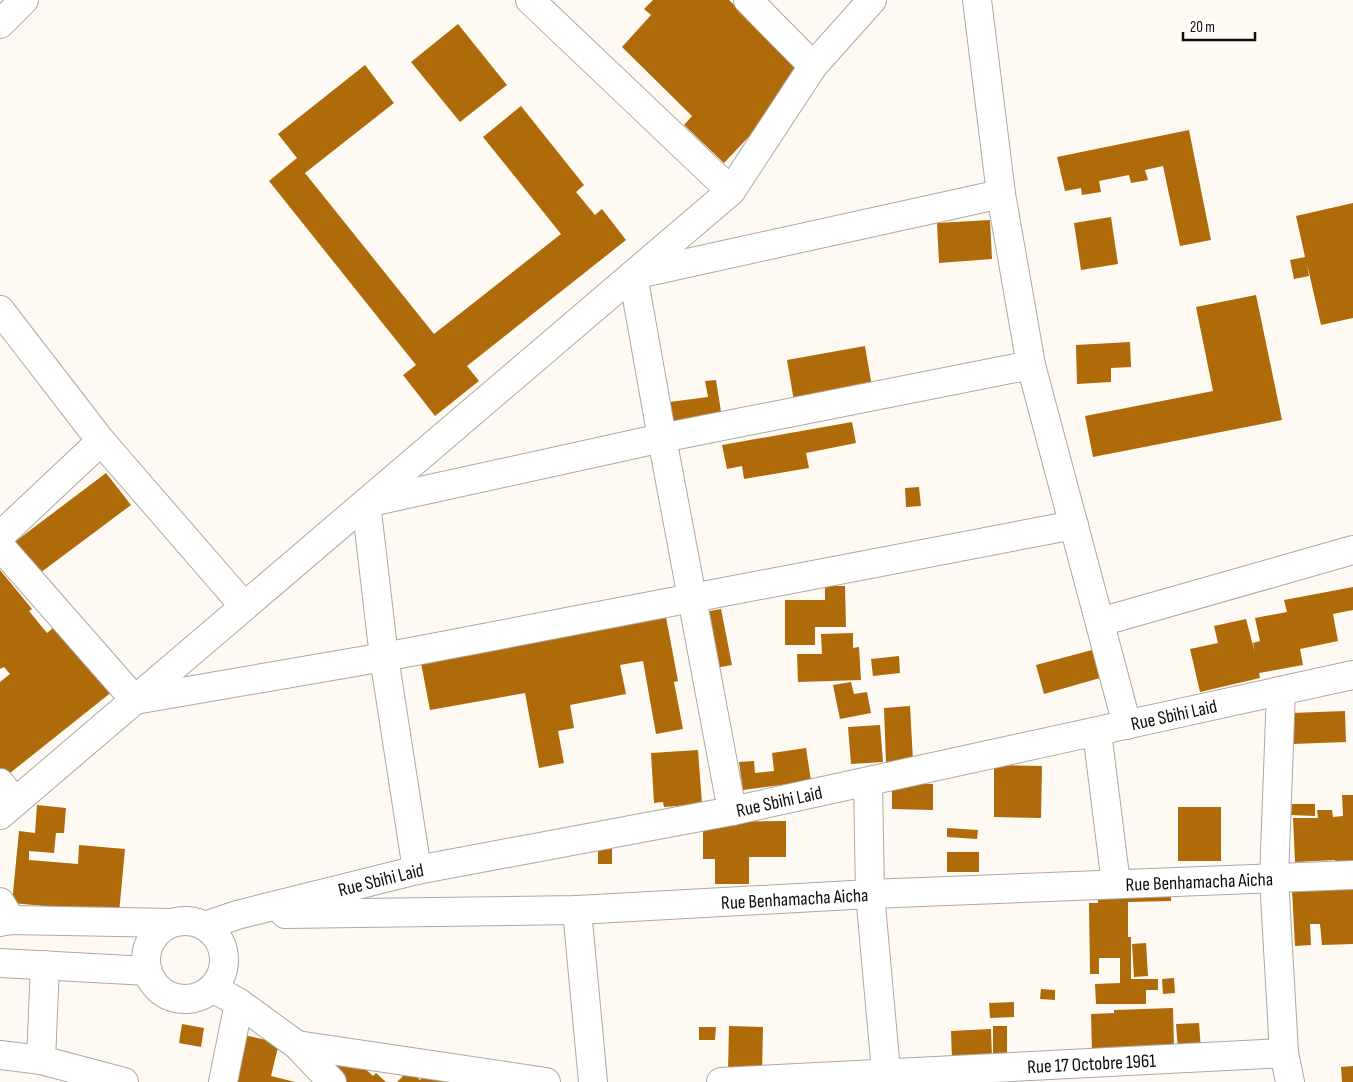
<svg xmlns="http://www.w3.org/2000/svg" width="1353" height="1082" viewBox="0 0 1353 1082" font-family="'Sofia Sans Condensed',sans-serif">
<style>
.building{fill:#af6b09}
.lines{fill:none;stroke-linecap:round;stroke-linejoin:round}
.minor-casing{stroke:#aea8a3;stroke-width:30}
.major-casing{stroke:#aea8a3;stroke-width:30}
.minor{stroke:#fff;stroke-width:28}
.major{stroke:#fff;stroke-width:28}
.labels{text-anchor:middle;stroke-width:4;stroke-linejoin:round;paint-order:stroke}
.street-label{font-size:19px;fill:#0f0d0b;stroke:#fff}
</style>
<rect width="100%" height="100%" fill="#fef9f3"/>
<!-- building -->
<g class="building">
<path d="M 653,0 L 729,0 L 808,74 L 724,163 L 684,125 L 692,116 L 622,47 L 651,15 L 644,9 Z"/>
<path d="M 458,24 L 507,85 L 460,122 L 411,62 Z"/>
<path d="M 365,65 L 394,103 L 305,173 L 434,334 L 561,234 L 483,137 L 521,106 L 584,185 L 576,192 L 595,215 L 602,209 L 626,240 L 467,366 L 479,381 L 435,416 L 403,375 L 416,365 L 269,181 L 297,158 L 278,134 Z"/>
<path d="M 1189,130 L 1211,240 L 1180,246 L 1163,166 L 1145,170 L 1148,180 L 1131,183 L 1129,175 L 1099,181 L 1101,192 L 1082,195 L 1081,188 L 1065,191 L 1057,157 Z"/>
<path d="M 1353,203 L 1353,318 L 1321,325 L 1307,264 L 1309,276 L 1294,279 L 1290,260 L 1305,257 L 1296,216 Z"/>
<path d="M 1111,217 L 1118,264 L 1081,270 L 1074,223 Z"/>
<path d="M 990,220 L 992,259 L 939,263 L 937,223 Z"/>
<path d="M 1256,295 L 1282,420 L 1093,457 L 1085,416 L 1213,391 L 1196,307 Z"/>
<path d="M 1130,342 L 1131,367 L 1111,368 L 1111,382 L 1077,384 L 1076,345 Z"/>
<path d="M 865,346 L 872,387 L 794,401 L 787,360 Z"/>
<path d="M 716,380 L 722,418 L 666,426 L 662,403 L 708,397 L 705,381 Z"/>
<path d="M 852,422 L 856,443 L 806,453 L 809,468 L 744,479 L 742,466 L 727,469 L 722,445 Z"/>
<path d="M 106,473 L 131,505 L 36,576 L 12,544 Z"/>
<path d="M 919,487 L 921,506 L 906,507 L 905,488 Z"/>
<path d="M 0,570 L 32,609 L 29,611 L 47,633 L 59,623 L 113,691 L 5,777 L 0,770 L 0,682 L 10,674 L 4,667 L 0,669 Z"/>
<path d="M 825,586 L 845,586 L 846,627 L 815,627 L 815,645 L 785,645 L 785,600 L 825,600 Z"/>
<path d="M 1353,587 L 1353,610 L 1333,614 L 1338,641 L 1300,649 L 1303,665 L 1259,673 L 1260,678 L 1200,692 L 1190,649 L 1218,643 L 1214,626 L 1246,619 L 1255,653 L 1253,643 L 1260,641 L 1255,618 L 1287,612 L 1284,600 Z"/>
<path d="M 721,609 L 732,665 L 704,670 L 693,614 Z"/>
<path d="M 666,617 L 678,681 L 674,682 L 683,729 L 656,734 L 643,661 L 620,665 L 626,694 L 570,705 L 574,728 L 558,731 L 564,763 L 539,768 L 525,693 L 430,710 L 421,663 Z"/>
<path d="M 853,633 L 853,648 L 859,647 L 861,680 L 798,682 L 797,654 L 822,654 L 821,634 Z"/>
<path d="M 1092,650 L 1100,678 L 1044,694 L 1036,665 Z"/>
<path d="M 899,656 L 900,673 L 873,676 L 871,659 Z"/>
<path d="M 851,682 L 854,694 L 867,692 L 871,713 L 840,719 L 833,685 Z"/>
<path d="M 910,706 L 913,761 L 886,763 L 884,708 Z"/>
<path d="M 1345,711 L 1346,742 L 1292,744 L 1291,713 Z"/>
<path d="M 880,725 L 883,762 L 851,764 L 848,727 Z"/>
<path d="M 806,748 L 811,781 L 743,790 L 739,762 L 754,761 L 755,773 L 774,771 L 772,753 Z"/>
<path d="M 698,750 L 702,804 L 664,807 L 663,802 L 654,803 L 651,753 Z"/>
<path d="M 994,765 L 1042,766 L 1041,818 L 994,817 Z"/>
<path d="M 892,783 L 933,784 L 933,810 L 892,809 Z"/>
<path d="M 1342,795 L 1353,795 L 1353,866 L 1336,866 L 1335,860 L 1295,862 L 1293,818 L 1318,818 L 1317,810 L 1332,810 L 1333,817 L 1343,816 Z"/>
<path d="M 1292,804 L 1315,804 L 1315,816 L 1291,815 Z"/>
<path d="M 37,805 L 66,808 L 64,833 L 56,833 L 54,853 L 29,851 L 29,860 L 78,864 L 79,845 L 125,849 L 119,913 L 12,903 L 19,831 L 35,833 Z"/>
<rect x="1178" y="807" width="43" height="54"/>
<path d="M 786,821 L 786,857 L 749,857 L 749,884 L 715,884 L 715,859 L 703,859 L 703,822 Z"/>
<path d="M 947,828 L 978,830 L 977,839 L 947,837 Z"/>
<rect x="598" y="841" width="14" height="23"/>
<rect x="947" y="852" width="32" height="20"/>
<path d="M 1353,887 L 1353,944 L 1322,945 L 1320,924 L 1310,924 L 1311,945 L 1295,946 L 1292,890 Z"/>
<path d="M 1098,892 L 1171,892 L 1171,901 L 1128,902 L 1128,937 L 1131,937 L 1131,979 L 1158,979 L 1158,990 L 1146,990 L 1146,1004 L 1096,1004 L 1095,984 L 1120,983 L 1120,958 L 1099,958 L 1099,974 L 1090,974 L 1089,903 L 1098,903 Z"/>
<path d="M 1146,943 L 1148,976 L 1134,977 L 1132,944 Z"/>
<path d="M 1174,978 L 1175,993 L 1163,994 L 1162,979 Z"/>
<path d="M 1041,989 L 1055,990 L 1055,1000 L 1040,999 Z"/>
<path d="M 1014,1002 L 1014,1017 L 990,1018 L 989,1003 Z"/>
<path d="M 1173,1008 L 1174,1048 L 1092,1051 L 1091,1014 L 1114,1013 L 1114,1010 Z"/>
<path d="M 1199,1023 L 1201,1050 L 1178,1051 L 1176,1024 Z"/>
<path d="M 182,1024 L 204,1028 L 201,1047 L 179,1043 Z"/>
<path d="M 729,1026 L 763,1027 L 762,1072 L 728,1072 Z"/>
<path d="M 993,1026 L 1007,1026 L 1007,1060 L 993,1059 Z"/>
<path d="M 699,1027 L 716,1027 L 715,1040 L 699,1040 Z"/>
<path d="M 991,1029 L 992,1058 L 952,1060 L 951,1031 Z"/>
<path d="M 244,1035 L 279,1043 L 271,1076 L 295,1082 L 233,1082 Z"/>
<path d="M 348,1052 L 373,1076 L 376,1073 L 386,1082 L 344,1082 L 331,1070 Z"/>
<path d="M 439,1059 L 459,1082 L 397,1082 L 409,1070 L 420,1080 Z"/>
<path d="M 1353,1066 L 1353,1082 L 1342,1082 L 1341,1067 Z"/>
</g>
<g class="lines">
<defs>
<g id="minor">
<path d="M 530,0 L 731,191"/>
<path d="M 748,0 L 813,66"/>
<path d="M 977,0 L 1001,194 L 1031,365 L 1127,725"/>
<path d="M 0,24 L 24,0"/>
<path d="M 0,310 L 101,441 L 244,606"/>
<path d="M 0,536 L 101,441"/>
<path d="M 0,546 L 135,700 L 384,657 L 1074,525"/>
<path d="M 1100,622 L 1353,550"/>
<path d="M 1281,691 L 1274,878 L 1284,1053"/>
<path d="M 1097,732 L 1116,884"/>
<path d="M 868,782 L 870,894 L 887,1082"/>
<path d="M 0,783 L 15,802"/>
<path d="M 732,811 L 662,438 L 633,275 L 1001,194"/>
<path d="M 0,815 L 731,191 L 813,66 L 872,0"/>
<path d="M 417,870 L 384,657 L 366,503 L 662,438 L 1031,365"/>
<path d="M 0,902 L 11,920"/>
<path d="M 577,910 L 593,1082"/>
<path id="s1" d="M 285,914 L 577,910 L 870,894 L 1353,875"/>
<path id="s2" d="M 205,926 L 237,915 L 417,870 L 732,811 L 1353,675"/>
<path d="M 297,1045 L 546,1082"/>
<path d="M 0,1055 L 41,1060 L 124,1082"/>
<path d="M 41,1060 L 45,965"/>
<path d="M 223,1082 L 239,1003"/>
<path id="s3" d="M 721,1082 L 1284,1053 L 1290,1082"/>
</g>
<g id="major">
<circle cx="185" cy="960" r="39"/>
<path d="M 0,922 L 11,920 L 171,923"/>
<path d="M 0,963 L 148,971"/>
<path d="M 213,988 L 239,1003 L 297,1045 L 332,1082"/>
</g>
</defs>
<!-- minor casing -->
<use href="#minor" class="minor-casing"/>
<!-- major casing -->
<use href="#major" class="major-casing"/>
<!-- minor -->
<use href="#minor" class="minor"/>
<!-- major -->
<use href="#major" class="major"/>
</g>
<g class="labels">
<!-- street labels -->
<g class="street-label">
<text dy="7" stroke="none"><textPath href="#s2" startOffset="992">Rue Sbihi Laid</textPath></text>
<text dy="7" stroke="none"><textPath href="#s2" startOffset="588">Rue Sbihi Laid</textPath></text>
<text dy="7" stroke="none"><textPath href="#s2" startOffset="182">Rue Sbihi Laid</textPath></text>
<text dy="7" stroke="none"><textPath href="#s1" startOffset="915">Rue Benhamacha Aicha</textPath></text>
<text dy="7" stroke="none"><textPath href="#s1" startOffset="510">Rue Benhamacha Aicha</textPath></text>
<text dy="7" stroke="none"><textPath href="#s3" startOffset="371">Rue 17 Octobre 1961</textPath></text>
</g>
</g>
<!-- scale -->
<path d="M1183 32v8h72v-8" fill="none" stroke="#0f0d0b" stroke-width="2.5"/>
<text x="1190" y="32" font-size="15" fill="#0f0d0b" stroke="#ffffff" stroke-width="4" paint-order="stroke">20 m</text>
</svg>
